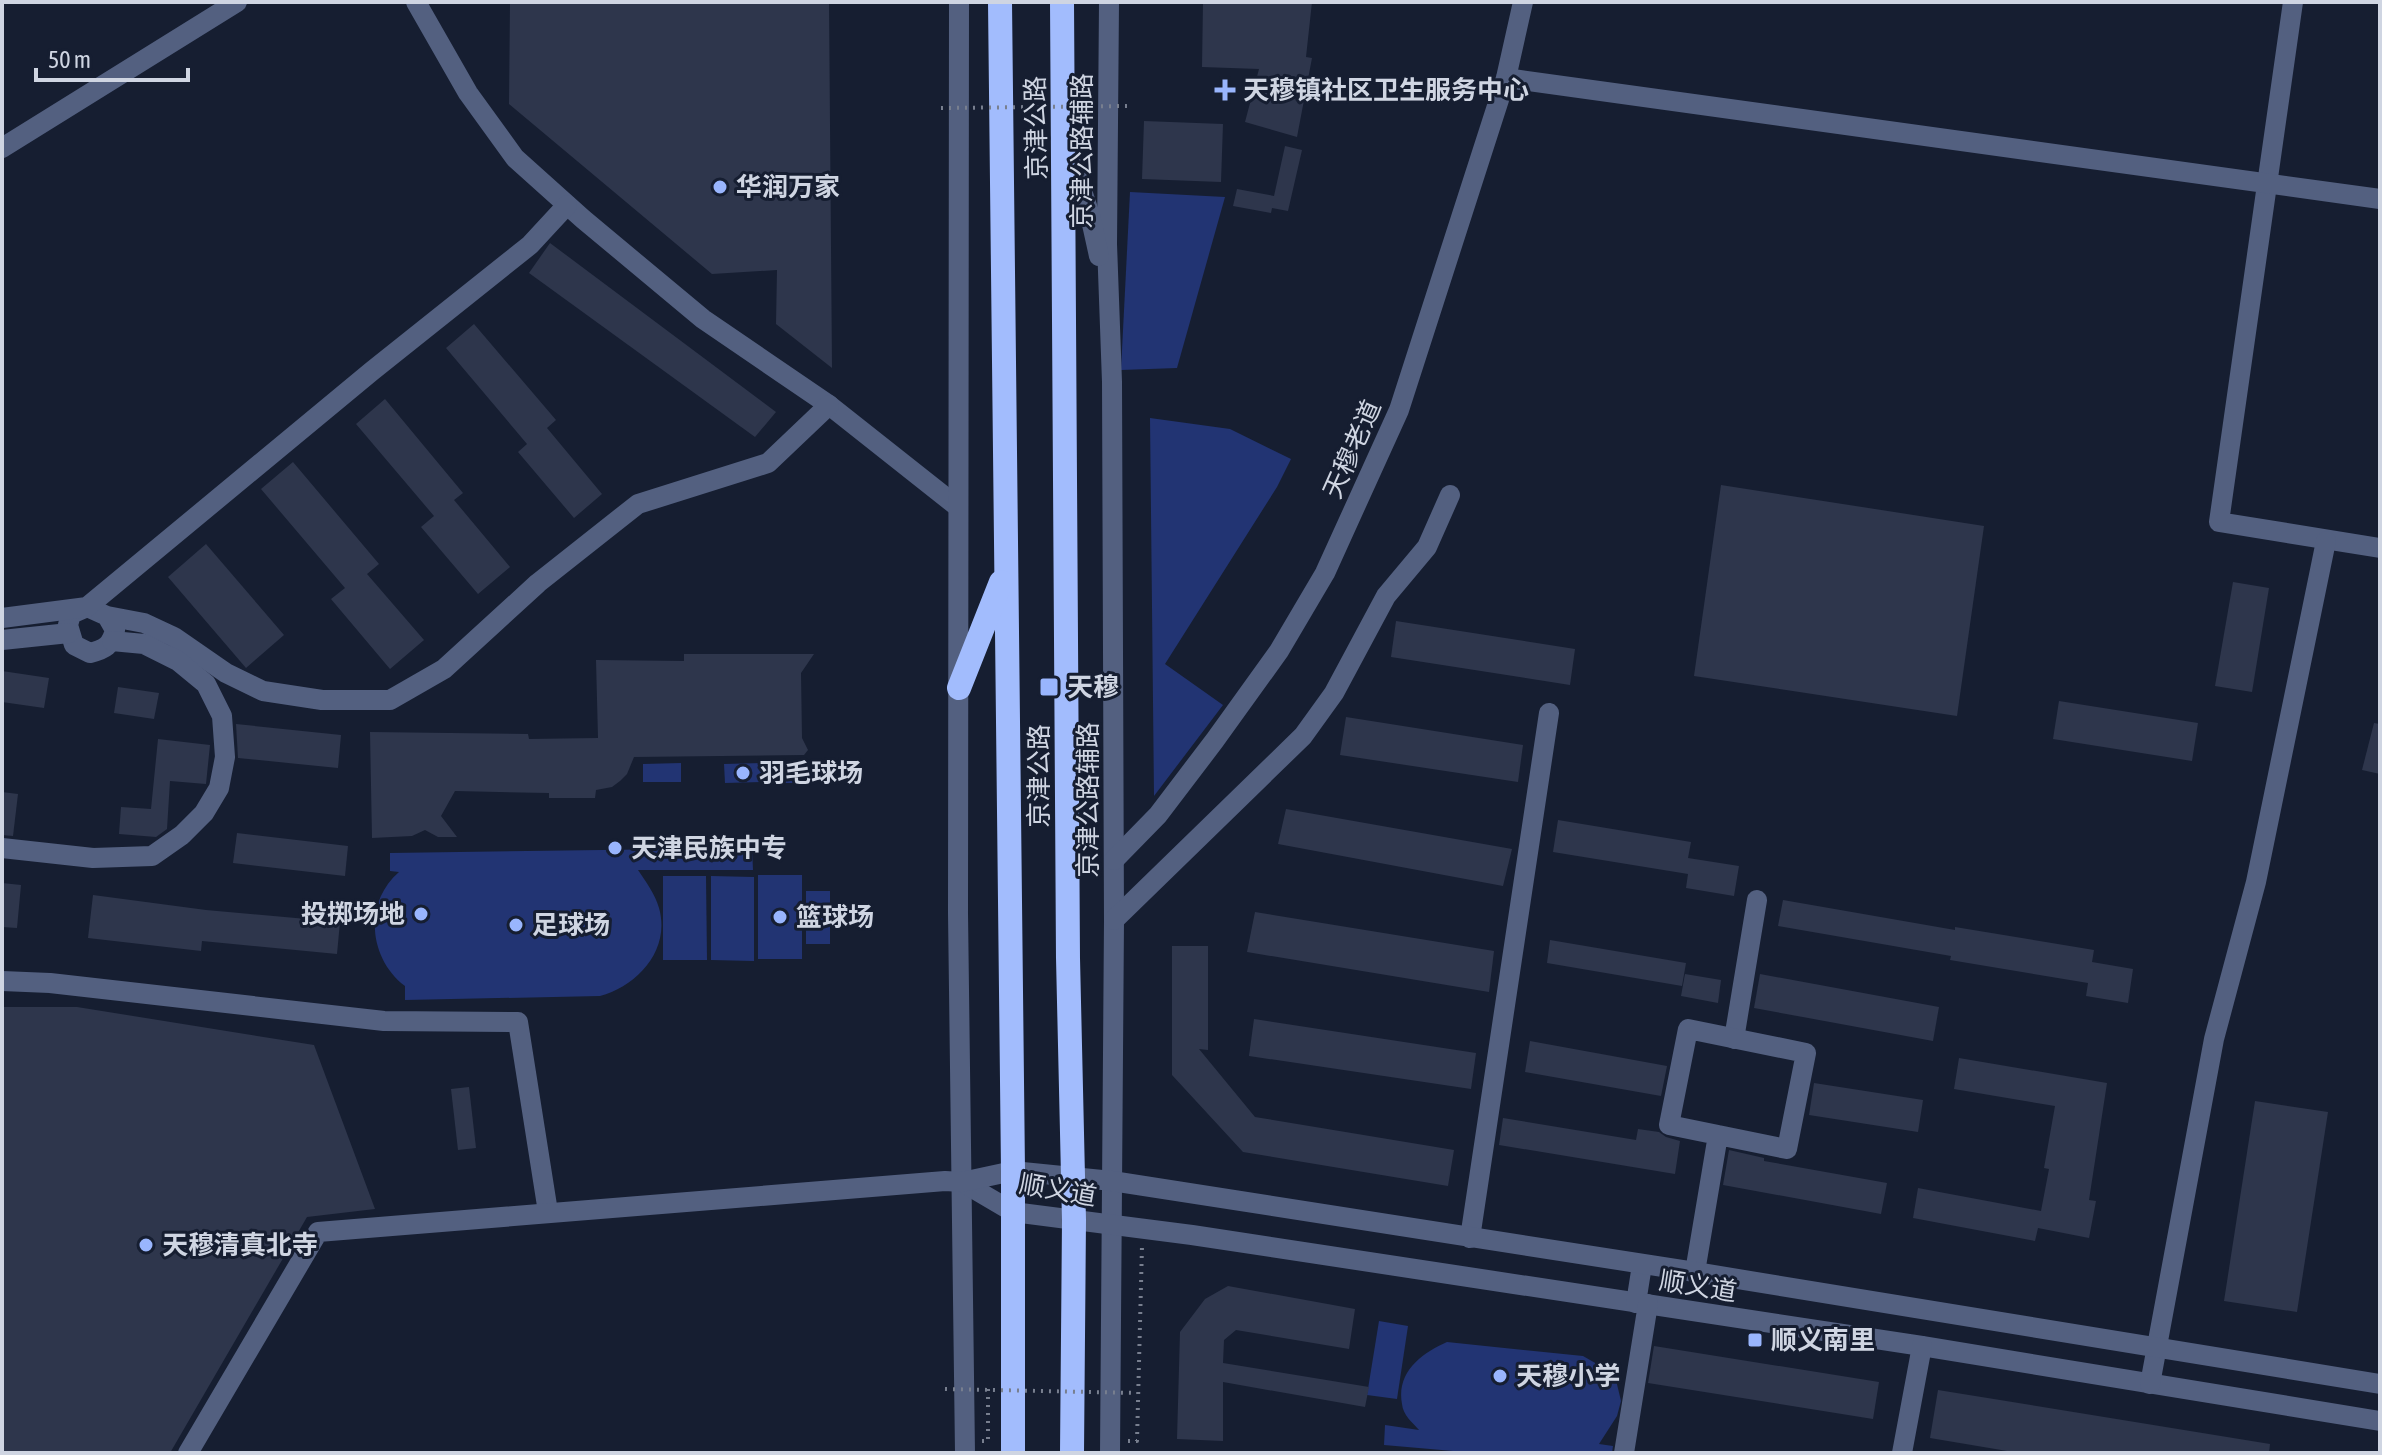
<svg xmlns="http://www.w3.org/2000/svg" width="2382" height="1455" viewBox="0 0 2382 1455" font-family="'Asap Condensed','Noto Sans SC',sans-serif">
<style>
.green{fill:#223473}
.building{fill:#2e364c}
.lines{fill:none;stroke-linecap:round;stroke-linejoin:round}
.path{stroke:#787f8f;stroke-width:4;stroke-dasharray:2 6;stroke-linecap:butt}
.minor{stroke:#536080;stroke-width:20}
.highway{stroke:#a2bcfd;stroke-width:24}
.path-bridge{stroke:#787f8f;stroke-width:4;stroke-dasharray:2 6;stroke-linecap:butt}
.poi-dot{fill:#99b5fd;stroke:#161e31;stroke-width:3}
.labels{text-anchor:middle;stroke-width:6;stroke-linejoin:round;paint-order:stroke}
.poi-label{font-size:26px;font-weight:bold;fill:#cfd5e2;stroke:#161e31;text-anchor:start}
.street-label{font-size:26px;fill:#cfd5e2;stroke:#161e31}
</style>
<rect width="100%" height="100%" fill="#161e31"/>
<!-- green -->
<g class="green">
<path d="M 1130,192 L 1225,197 L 1177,368 L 1121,370 Z"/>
<path d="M 1150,418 L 1230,429 L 1291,459 L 1277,487 L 1165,664 L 1223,705 L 1154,796 Z"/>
<path d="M 681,763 L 681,782 L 643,782 L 643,764 Z"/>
<path d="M 762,763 L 762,782 L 725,783 L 724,764 Z"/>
<path d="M 802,764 L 802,783 L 768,783 L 768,765 Z"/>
<path d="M 752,848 L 753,870 L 638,870 C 646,882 655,894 659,908 C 671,950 637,986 600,996 L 405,1000 L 405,986 C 369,959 363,903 399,872 L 390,871 L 390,853 Z"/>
<rect x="758" y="875" width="44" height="84"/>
<path d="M 663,876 L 706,876 L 707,960 L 663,960 Z"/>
<path d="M 711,876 L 754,877 L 754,961 L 711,960 Z"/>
<rect x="806" y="891" width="24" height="53"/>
<path d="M 1379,1321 L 1408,1326 L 1397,1399 L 1367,1395 Z"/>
<path d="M 1447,1342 L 1583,1356 L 1604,1368 L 1616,1380 L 1621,1401 L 1617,1416 L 1599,1444 L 1613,1446 L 1612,1453 L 1476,1453 L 1384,1445 L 1385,1425 L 1419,1430 C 1412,1422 1403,1415 1402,1404 C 1396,1372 1422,1353 1447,1342 Z"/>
</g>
<!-- building -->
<g class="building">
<path d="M 510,2 L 829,2 L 832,368 L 776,324 L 777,270 L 712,274 L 509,104 Z"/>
<path d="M 1203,2 L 1312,2 L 1306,57 L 1312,58 L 1297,137 L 1245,122 L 1259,69 L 1202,67 Z"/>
<path d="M 1144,121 L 1223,124 L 1221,182 L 1142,179 Z"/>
<path d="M 1285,146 L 1302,150 L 1288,211 L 1272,208 L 1271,213 L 1233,206 L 1237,189 L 1274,196 Z"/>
<path d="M 550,243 L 776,412 L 755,437 L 529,273 Z"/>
<path d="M 474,324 L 556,420 L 547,428 L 602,494 L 574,518 L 518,452 L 527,444 L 446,348 Z"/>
<path d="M 385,399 L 463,493 L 454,500 L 510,567 L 478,594 L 421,527 L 434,516 L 356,424 Z"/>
<path d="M 293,462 L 379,564 L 367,574 L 424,640 L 390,669 L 331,599 L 345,588 L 261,489 Z"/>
<path d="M 1721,485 L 1984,526 L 1957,716 L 1694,676 Z"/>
<path d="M 206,544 L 284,635 L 246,668 L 168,577 Z"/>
<path d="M 2233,582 L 2269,588 L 2252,692 L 2215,686 Z"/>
<path d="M 1396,621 L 1575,649 L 1570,685 L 1391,657 Z"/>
<path d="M 684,654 L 814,654 L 801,673 L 802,738 L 808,750 L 804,755 L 634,757 L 627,774 L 620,781 L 612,787 L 596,790 L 595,798 L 549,798 L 549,793 L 455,791 L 441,816 L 457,837 L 438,837 L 425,830 L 412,836 L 372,838 L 370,732 L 528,734 L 529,739 L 598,738 L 596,660 L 684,661 Z"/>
<path d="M 2,671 L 49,678 L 44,708 L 2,702 Z"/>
<path d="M 118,687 L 159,693 L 154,719 L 114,713 Z"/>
<path d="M 2059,701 L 2198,723 L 2192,761 L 2053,739 Z"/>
<path d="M 1346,717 L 1523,745 L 1518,782 L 1340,755 Z"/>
<path d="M 2374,723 L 2380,724 L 2380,774 L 2362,770 Z"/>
<path d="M 236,724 L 341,735 L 338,768 L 238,758 Z"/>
<path d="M 158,739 L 210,745 L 206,784 L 170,781 L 167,829 L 156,837 L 119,834 L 121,807 L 151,809 Z"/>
<path d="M 2,792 L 18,794 L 13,836 L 2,835 Z"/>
<path d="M 1286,809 L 1512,849 L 1503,886 L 1278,844 Z"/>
<path d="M 1558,820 L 1691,842 L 1688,858 L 1739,866 L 1734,896 L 1686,888 L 1688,874 L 1553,852 Z"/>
<path d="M 237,833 L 348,846 L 345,876 L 233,863 Z"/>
<path d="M 2,883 L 21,885 L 17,928 L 2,927 Z"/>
<path d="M 93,895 L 206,910 L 340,922 L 337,954 L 202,941 L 201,951 L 88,938 Z"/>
<path d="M 1783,900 L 1955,930 L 1955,927 L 2094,950 L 2092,962 L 2133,969 L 2128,1003 L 2086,996 L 2088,983 L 1950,960 L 1951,956 L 1778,926 Z"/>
<path d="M 1255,912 L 1494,951 L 1489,992 L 1247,952 Z"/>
<path d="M 1550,940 L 1686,963 L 1682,986 L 1547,963 Z"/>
<path d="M 1172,946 L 1208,946 L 1208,1050 L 1199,1049 L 1255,1117 L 1454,1150 L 1448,1186 L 1243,1152 L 1172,1075 Z"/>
<path d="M 1685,974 L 1721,980 L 1718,1003 L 1681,996 Z"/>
<path d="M 1760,974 L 1939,1007 L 1933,1041 L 1754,1008 Z"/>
<path d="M 2,1007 L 77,1007 L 314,1045 L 375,1209 L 307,1217 L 170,1453 L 2,1453 Z"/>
<path d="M 1254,1019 L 1476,1053 L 1471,1089 L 1249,1056 Z"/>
<path d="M 1530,1041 L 1667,1066 L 1661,1096 L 1525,1072 Z"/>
<path d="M 1959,1058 L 2107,1083 L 2089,1200 L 2096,1201 L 2089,1238 L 2038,1228 L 2035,1241 L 1913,1218 L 1918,1188 L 2041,1211 L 2049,1169 L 2044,1168 L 2055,1106 L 1954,1089 Z"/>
<path d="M 1814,1083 L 1923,1100 L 1918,1132 L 1809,1115 Z"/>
<path d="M 469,1087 L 476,1148 L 458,1150 L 451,1089 Z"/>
<path d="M 2255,1101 L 2328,1112 L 2297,1312 L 2224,1301 Z"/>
<path d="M 1503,1118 L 1636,1140 L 1638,1129 L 1659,1132 L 1666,1137 L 1680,1141 L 1675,1174 L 1499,1145 Z"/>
<path d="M 1729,1150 L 1764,1158 L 1764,1161 L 1887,1183 L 1881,1214 L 1723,1185 Z"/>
<path d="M 1228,1286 L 1355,1309 L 1349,1349 L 1236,1330 L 1224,1340 L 1223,1363 L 1369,1387 L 1365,1407 L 1223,1382 L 1223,1441 L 1177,1439 L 1180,1332 L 1205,1299 Z"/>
<path d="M 1654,1346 L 1879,1382 L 1873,1419 L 1648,1383 Z"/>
<path d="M 1938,1390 L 2270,1444 L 2269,1453 L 2019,1453 L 1930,1438 Z"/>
</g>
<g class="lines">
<!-- path -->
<g class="path">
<path d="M 982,1441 L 988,1441 L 988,1389"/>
<path d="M 1128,1441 L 1137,1441 L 1142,1246"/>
</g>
<!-- minor -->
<g class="minor">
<path d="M 416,2 L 468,93 L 515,158 L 583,219 L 703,319 L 829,405 L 958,507"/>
<path d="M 959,2 L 958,913 L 965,1453"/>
<path d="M 1109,2 L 1107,244 L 1112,382 L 1114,920 L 1110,1453"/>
<path d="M 2293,2 L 2219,522 L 2380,548"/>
<path d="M 1506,78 L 2380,199"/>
<path d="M 1067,145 L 1090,215 L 1099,256"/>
<path d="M 2,148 L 237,2"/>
<path d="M 107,616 L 115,630 C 111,646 105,649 90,653 L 74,645 L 68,625 L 71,614 L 87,607 L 107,616 L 144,623 L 174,637 L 226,673 L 263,691 L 322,700 L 390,700 L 444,669 L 538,583 L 638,504 L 768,463 L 829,405"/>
<path d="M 2,618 L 87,607 L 372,371 L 530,245 L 567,205"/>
<path d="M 2,640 L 69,633"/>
<path d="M 2,848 L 93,858 L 152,856 L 182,835 L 204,813 L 219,788 L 225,757 L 222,716 L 206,684 L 178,661 L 144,644 L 112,641"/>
<path d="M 1114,860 L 1158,815 L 1215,740 L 1279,651 L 1325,573 L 1399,410 L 1506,78 L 1523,2"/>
<path d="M 1114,920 L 1303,736 L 1334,693 L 1386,596 L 1427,547 L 1450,495"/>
<path d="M 2,981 L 50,983 L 384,1021 L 518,1022 L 548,1212"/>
<path d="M 1734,1039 L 1757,900"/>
<path d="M 962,1182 L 1013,1212 L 1192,1235 L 1922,1346 L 2380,1421"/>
<path d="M 1470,1238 L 1549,713"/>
<path d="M 1695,1272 L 1718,1135 L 1787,1149 L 1806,1053 L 1688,1029 L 1669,1125 L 1718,1135"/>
<path d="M 1636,1303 L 1642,1265"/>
<path d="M 2150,1384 L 2214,1039 L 2256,882 L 2326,541"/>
<path d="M 188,1453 L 318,1232 L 945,1181 L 962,1182 L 1013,1171 L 1112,1181 L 1695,1272 L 2380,1384"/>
<path d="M 1624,1453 L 1648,1304"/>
<path d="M 1902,1453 L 1922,1346"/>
</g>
<!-- highway -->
<g class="highway">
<path d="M 1000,2 L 1013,1171 L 1013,1453"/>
<path d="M 1062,2 L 1068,958 L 1074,1220 L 1072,1453"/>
<path d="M 959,688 L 1001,582"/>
</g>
<!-- path-bridge -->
<g class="path-bridge">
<path d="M 941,108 L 1127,106"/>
<path d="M 945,1389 L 1137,1393"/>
</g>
</g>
<!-- markers -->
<g class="poi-dot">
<path d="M1221 78h8v8h8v8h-8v8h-8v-8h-8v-8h8z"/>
<circle cx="720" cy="187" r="8"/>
<rect x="1039" y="677" width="20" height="20" rx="4"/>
<circle cx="743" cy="773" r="8"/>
<circle cx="615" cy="848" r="8"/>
<circle cx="421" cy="914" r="8"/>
<circle cx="780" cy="917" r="8"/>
<circle cx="516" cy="925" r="8"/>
<circle cx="146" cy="1245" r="8"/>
<rect x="1747" y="1332" width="16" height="16" rx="4"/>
<circle cx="1500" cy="1376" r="8"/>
</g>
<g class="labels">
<!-- poi labels -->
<g class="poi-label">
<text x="1243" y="99">天穆镇社区卫生服务中心</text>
<text x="736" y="196">华润万家</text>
<text x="1067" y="696">天穆</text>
<text x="759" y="782">羽毛球场</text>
<text x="631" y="857">天津民族中专</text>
<text x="405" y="923" text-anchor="end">投掷场地</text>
<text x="796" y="926">篮球场</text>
<text x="532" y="934">足球场</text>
<text x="162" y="1254">天穆清真北寺</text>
<text x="1771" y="1349">顺义南里</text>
<text x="1516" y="1385">天穆小学</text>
</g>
<!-- street labels -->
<g class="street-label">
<text transform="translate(1036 128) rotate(-91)" y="9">京津公路</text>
<text transform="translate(1082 151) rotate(-90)" y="9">京津公路辅路</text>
<text transform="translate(1352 449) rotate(-66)" y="9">天穆老道</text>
<text transform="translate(1039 776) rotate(-90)" y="9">京津公路</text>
<text transform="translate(1088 800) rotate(-90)" y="9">京津公路辅路</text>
<text transform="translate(1058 1190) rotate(10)" y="9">顺义道</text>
<text transform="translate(1698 1286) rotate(9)" y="9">顺义道</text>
</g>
</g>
<!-- border -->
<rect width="2382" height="1455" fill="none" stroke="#cfd5e2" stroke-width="8"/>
<!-- scale -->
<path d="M36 68v12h152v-12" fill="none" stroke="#cfd5e2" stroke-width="4"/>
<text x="48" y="68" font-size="24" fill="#cfd5e2" stroke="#161e31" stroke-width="6" paint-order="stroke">50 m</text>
</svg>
